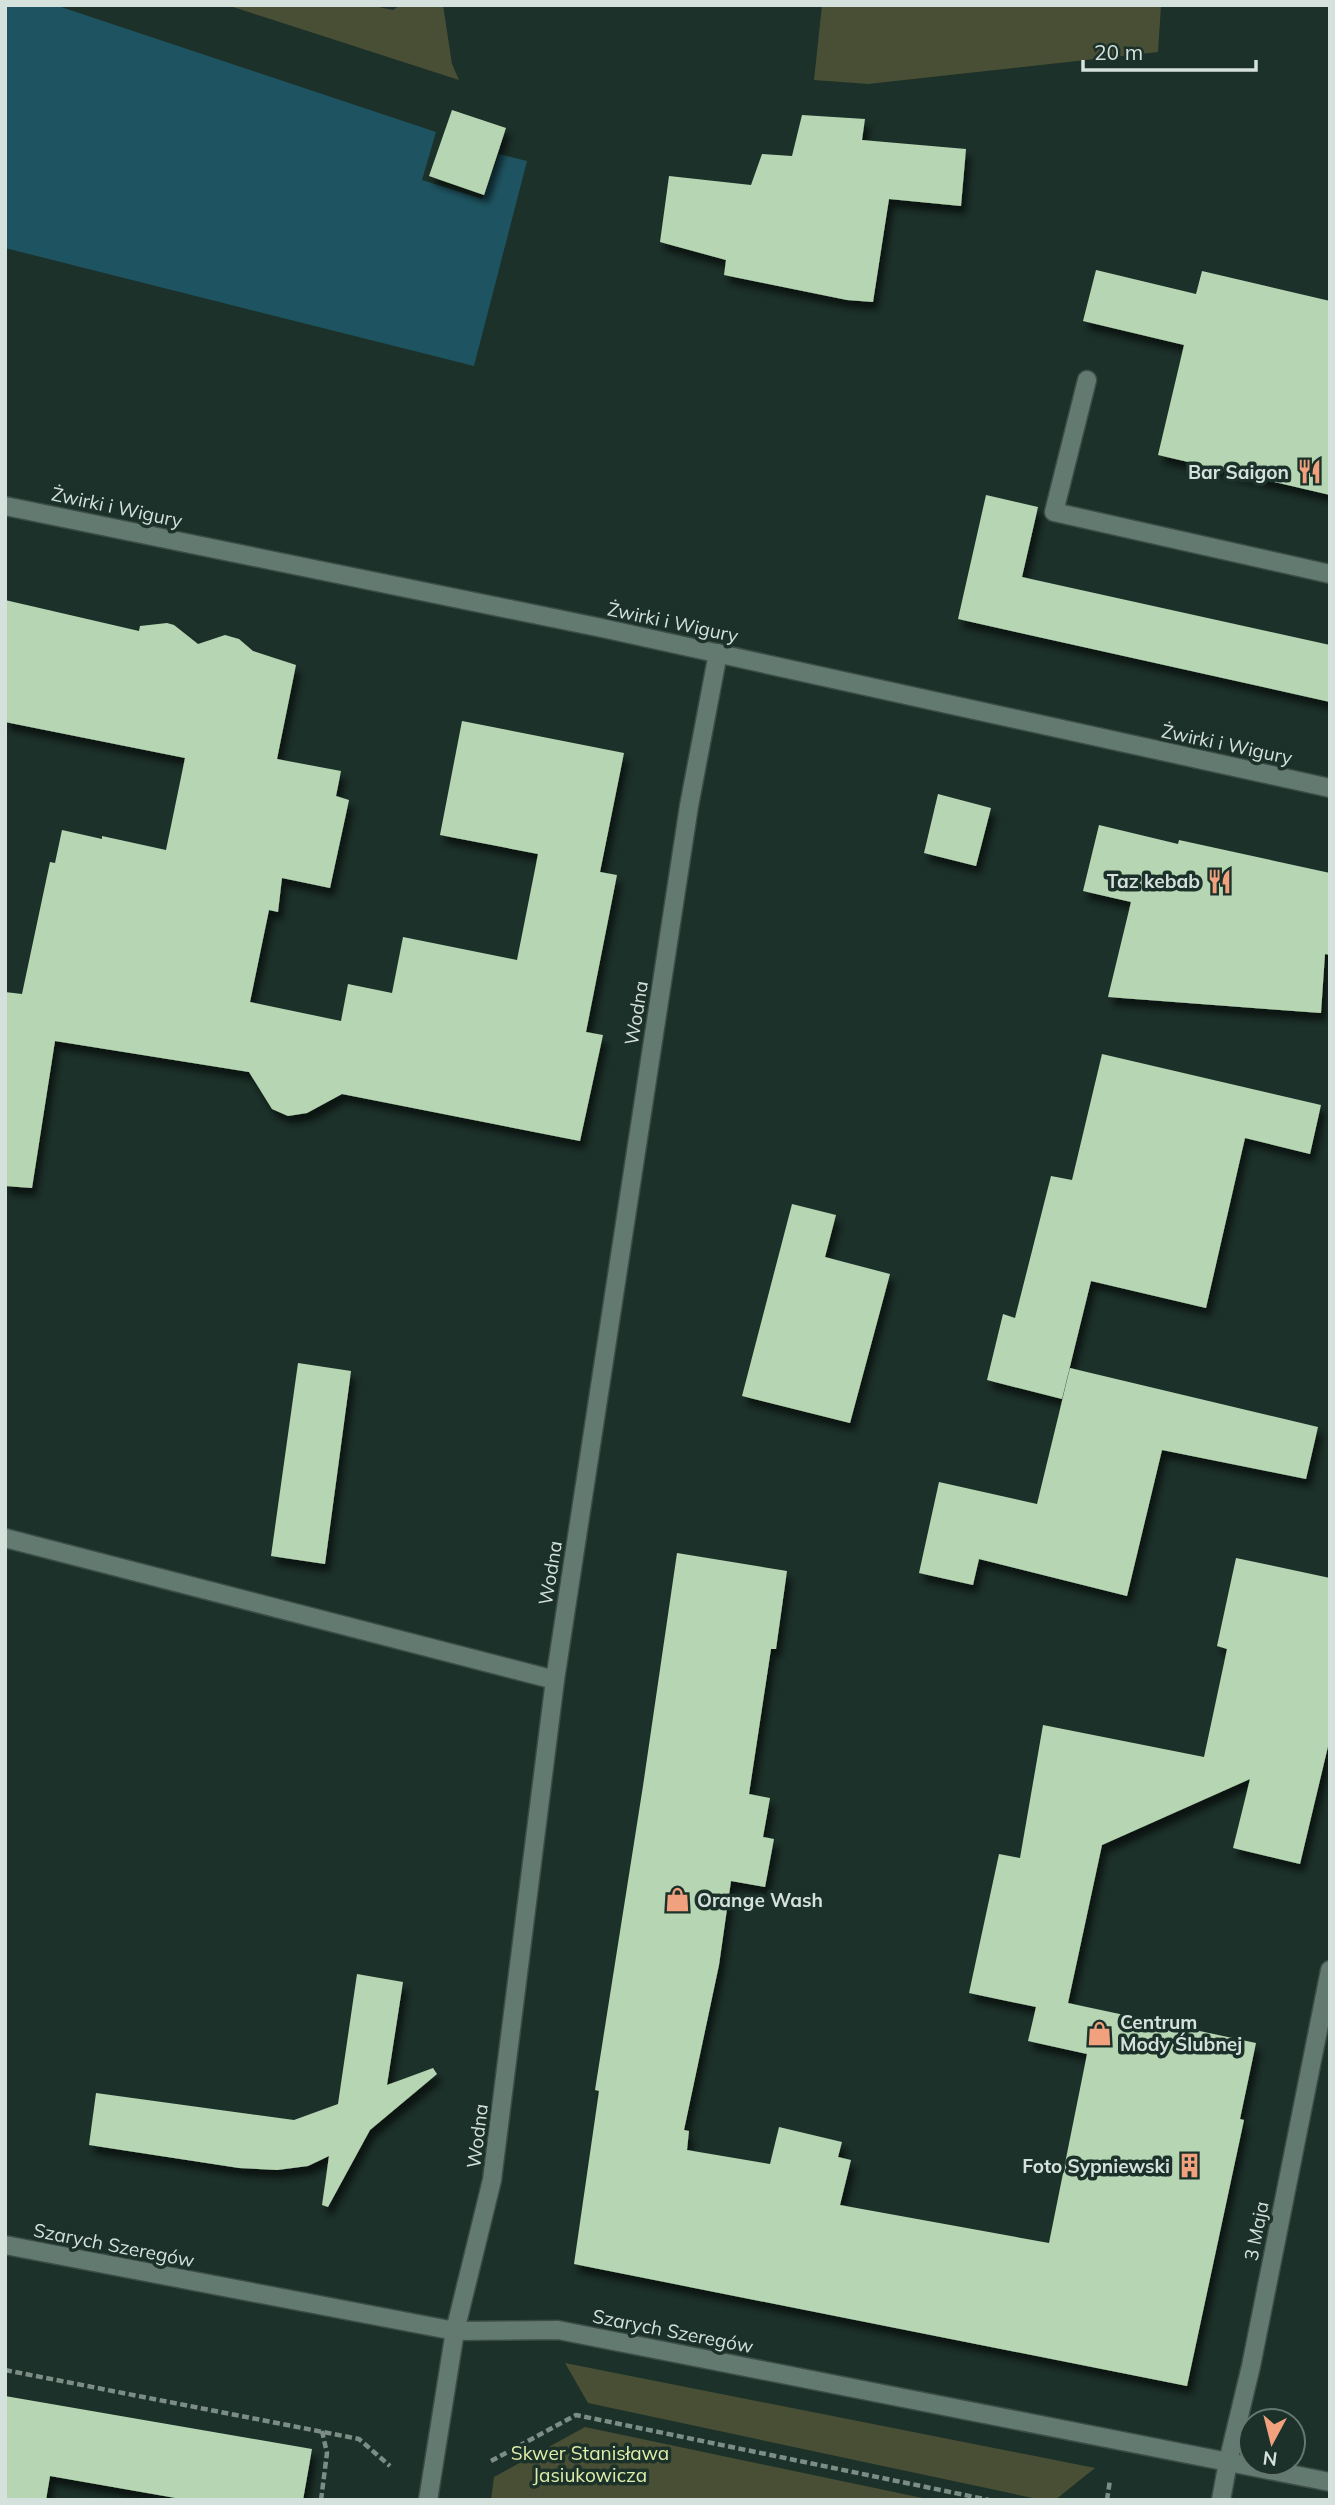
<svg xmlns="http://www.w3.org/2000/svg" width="1335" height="2505" viewBox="0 0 1335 2505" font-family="Mulish,sans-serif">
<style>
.green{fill:#494f35}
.water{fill:#1e5461}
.building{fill:#b6d6b3;filter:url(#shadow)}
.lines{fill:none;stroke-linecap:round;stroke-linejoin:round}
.lane-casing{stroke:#3b4d46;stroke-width:21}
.street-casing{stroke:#3b4d46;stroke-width:21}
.secondary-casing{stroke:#3b4d46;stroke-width:21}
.path{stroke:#7c8d86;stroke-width:4.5;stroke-dasharray:7 3.5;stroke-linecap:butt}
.lane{stroke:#637a70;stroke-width:18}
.street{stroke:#637a70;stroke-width:18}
.secondary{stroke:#637a70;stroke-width:18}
.labels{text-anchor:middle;stroke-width:7;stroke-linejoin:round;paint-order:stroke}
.poi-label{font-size:19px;font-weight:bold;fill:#d5e1dc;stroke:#1c3129;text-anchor:end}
.street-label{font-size:19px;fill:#d5e1dc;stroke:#1c3129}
.park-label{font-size:19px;fill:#deeda9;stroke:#1c3129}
</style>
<defs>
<filter id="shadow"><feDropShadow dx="4.5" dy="8" stdDeviation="3.5" flood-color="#0009"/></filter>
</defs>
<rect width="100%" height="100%" fill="#1c3129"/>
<!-- green -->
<g class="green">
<path d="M 227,5 L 369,5 L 393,10 L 400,5 L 443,5 L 452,64 L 459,80 Z"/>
<path d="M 822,5 L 1161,5 L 1158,52 L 868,84 L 814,80 Z"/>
<path d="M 565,2363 L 1095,2468 L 1055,2500 L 1042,2500 L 588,2403 Z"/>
<path d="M 585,2427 L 932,2500 L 491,2500 L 494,2477 Z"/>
</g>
<!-- water -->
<path class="water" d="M 5,5 L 55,5 L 436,132 L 422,180 L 482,199 L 499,154 L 527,161 L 474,366 L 5,248 Z"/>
<!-- building -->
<g class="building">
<path d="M 452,110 L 506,128 L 484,195 L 429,176 Z"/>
<path d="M 802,115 L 865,119 L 862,140 L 966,149 L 961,206 L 889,199 L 873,302 L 847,300 L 724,275 L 726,260 L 660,242 L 669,176 L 751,185 L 762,154 L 792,156 Z"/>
<path d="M 1096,270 L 1196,294 L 1202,271 L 1330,301 L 1330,495 L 1158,455 L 1184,345 L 1083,321 Z"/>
<path d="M 986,495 L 1038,507 L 1022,577 L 1330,645 L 1330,702 L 958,619 Z"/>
<path d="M 5,600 L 139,631 L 140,626 L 167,623 L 174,625 L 198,644 L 225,635 L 239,639 L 253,651 L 296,665 L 277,759 L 341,771 L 336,796 L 349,800 L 330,888 L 282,878 L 278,912 L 269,910 L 250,1002 L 341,1021 L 348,984 L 392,993 L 403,937 L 517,960 L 538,854 L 440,835 L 462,721 L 624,753 L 600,872 L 617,875 L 586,1032 L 603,1035 L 580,1141 L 342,1094 L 307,1113 L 288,1116 L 272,1109 L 249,1072 L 55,1041 L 32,1188 L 5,1186 L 5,992 L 22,994 L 50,862 L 55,863 L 62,830 L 102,839 L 102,836 L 166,850 L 185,758 L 5,722 Z"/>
<path d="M 938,794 L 991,808 L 976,866 L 924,853 Z"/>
<path d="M 1099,825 L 1178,844 L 1179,840 L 1330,873 L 1330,955 L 1325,954 L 1321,1013 L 1108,997 L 1131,902 L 1083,891 Z"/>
<path d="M 1102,1054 L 1321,1105 L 1310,1154 L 1245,1138 L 1206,1308 L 1091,1281 L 1062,1399 L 987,1380 L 1003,1314 L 1015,1318 L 1051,1176 L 1072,1180 Z"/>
<path d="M 792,1204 L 836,1215 L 825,1257 L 890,1274 L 850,1423 L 742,1396 Z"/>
<path d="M 298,1363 L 351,1371 L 325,1564 L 271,1556 Z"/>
<path d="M 1070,1368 L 1318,1427 L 1306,1479 L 1162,1450 L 1127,1596 L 979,1559 L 973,1585 L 919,1573 L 939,1482 L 1037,1504 Z"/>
<path d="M 677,1553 L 787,1571 L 776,1649 L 771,1649 L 749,1794 L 770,1798 L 763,1837 L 774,1839 L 765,1887 L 731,1881 L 719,1965 L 684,2130 L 689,2131 L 687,2150 L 770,2164 L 779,2127 L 842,2142 L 838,2157 L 851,2160 L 840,2205 L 1049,2243 L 1087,2054 L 1028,2041 L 1036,2007 L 969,1993 L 999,1854 L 1020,1858 L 1043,1725 L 1204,1757 L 1227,1649 L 1217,1646 L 1236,1558 L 1330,1578 L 1330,1738 L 1300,1864 L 1233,1848 L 1250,1779 L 1102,1845 L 1068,2003 L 1256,2043 L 1240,2119 L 1244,2120 L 1187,2386 L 574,2264 L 599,2091 L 595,2090 L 643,1786 Z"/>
<path d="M 357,1974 L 403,1982 L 387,2085 L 433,2068 L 437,2074 L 370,2130 L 328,2207 L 322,2205 L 329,2156 L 308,2166 L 277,2170 L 239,2168 L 89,2145 L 96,2093 L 294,2120 L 338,2104 Z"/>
<path d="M 5,2396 L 312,2449 L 303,2500 L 187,2500 L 50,2476 L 46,2500 L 5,2500 Z"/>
</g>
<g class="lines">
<defs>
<g id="lane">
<path d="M 1087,380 L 1054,512 L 1330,574"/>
<path d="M 5,1538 L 555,1680"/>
</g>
<g id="street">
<path d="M 428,2500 L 455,2331 L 492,2180 L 555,1680 L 689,806 L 718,653"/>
<path d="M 1221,2500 L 1228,2462"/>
</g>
<g id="secondary">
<path d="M 5,506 L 602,628 L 1330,788"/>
<path d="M 5,2245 L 455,2331 L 558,2330 L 1330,2482"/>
<path d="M 1228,2462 L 1251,2366 L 1330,1970"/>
</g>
</defs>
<!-- lane casing -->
<use href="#lane" class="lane-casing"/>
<!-- street casing -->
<use href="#street" class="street-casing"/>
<!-- secondary casing -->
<use href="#secondary" class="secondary-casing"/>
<!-- path -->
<g class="path">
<path d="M 5,2370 L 359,2439 L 390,2466"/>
<path d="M 491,2461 L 576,2415 L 989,2500"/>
<path d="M 321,2500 L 327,2453 L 322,2431"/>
<path d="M 1107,2500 L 1110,2480"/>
</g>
<!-- lane -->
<use href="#lane" class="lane"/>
<!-- street -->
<use href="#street" class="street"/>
<!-- secondary -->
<use href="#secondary" class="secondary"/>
</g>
<!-- icons -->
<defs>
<symbol id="restaurant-bare" viewBox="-9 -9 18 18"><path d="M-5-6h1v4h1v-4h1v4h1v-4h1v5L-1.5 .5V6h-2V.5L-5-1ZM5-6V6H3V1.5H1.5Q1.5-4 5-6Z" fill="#f1a17d" stroke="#1c3129" stroke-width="2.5" paint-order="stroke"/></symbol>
<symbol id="shop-bare" viewBox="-9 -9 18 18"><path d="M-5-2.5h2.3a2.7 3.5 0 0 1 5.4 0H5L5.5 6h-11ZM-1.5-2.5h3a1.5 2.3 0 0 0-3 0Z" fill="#f1a17d" stroke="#1c3129" stroke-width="2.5" paint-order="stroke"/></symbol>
<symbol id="building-bare" viewBox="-9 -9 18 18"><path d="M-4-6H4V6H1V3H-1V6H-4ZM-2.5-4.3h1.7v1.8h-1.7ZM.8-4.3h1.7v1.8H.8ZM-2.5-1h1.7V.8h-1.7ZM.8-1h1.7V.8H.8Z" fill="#f1a17d" stroke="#1c3129" stroke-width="2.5" paint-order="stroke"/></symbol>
</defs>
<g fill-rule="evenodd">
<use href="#restaurant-bare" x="1292" y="454" width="35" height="35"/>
<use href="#restaurant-bare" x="1202" y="864" width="35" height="35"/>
<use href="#shop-bare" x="660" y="1882" width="35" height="35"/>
<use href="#shop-bare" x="1082" y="2016" width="35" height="35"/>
<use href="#building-bare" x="1172" y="2148" width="35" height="35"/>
</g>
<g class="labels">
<!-- poi labels -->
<g class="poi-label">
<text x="1289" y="479">Bar Saigon</text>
<text x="1200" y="888">Taz kebab</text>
<text x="697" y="1907" text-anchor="start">Orange Wash</text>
<text x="1120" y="2029" text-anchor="start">Centrum<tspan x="1120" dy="22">Mody Ślubnej</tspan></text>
<text x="1170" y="2173">Foto Sypniewski</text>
</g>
<!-- street labels -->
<g class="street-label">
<text transform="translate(117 507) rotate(12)" y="7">Żwirki i Wigury</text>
<text transform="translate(673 622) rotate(12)" y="7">Żwirki i Wigury</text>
<text transform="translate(1227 744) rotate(12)" y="7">Żwirki i Wigury</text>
<text transform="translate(636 1013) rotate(-81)" y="7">Wodna</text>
<text transform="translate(550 1573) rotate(-81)" y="7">Wodna</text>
<text transform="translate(477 2136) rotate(-83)" y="7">Wodna</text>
<text transform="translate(1256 2231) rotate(-79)" y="7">3 Maja</text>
<text transform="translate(114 2245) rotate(11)" y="7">Szarych Szeregów</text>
<text transform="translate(673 2331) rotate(11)" y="7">Szarych Szeregów</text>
</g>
<!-- park labels -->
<g class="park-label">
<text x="590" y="2460">Skwer Stanisława<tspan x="590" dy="22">Jasiukowicza</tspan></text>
</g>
</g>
<!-- border -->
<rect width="1335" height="2505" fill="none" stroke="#d5e1dc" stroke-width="14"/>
<!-- north arrow -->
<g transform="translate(1272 2442) rotate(187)"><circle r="33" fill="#1c3129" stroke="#667771" stroke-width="2"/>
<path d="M0-5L12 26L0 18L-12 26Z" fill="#f1a17d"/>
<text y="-10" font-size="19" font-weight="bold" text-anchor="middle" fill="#d5e1dc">N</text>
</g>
<!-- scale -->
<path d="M1083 60v10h173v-10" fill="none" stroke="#d5e1dc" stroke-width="3.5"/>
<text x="1094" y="60" font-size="21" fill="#d5e1dc" stroke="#1c3129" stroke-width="5" paint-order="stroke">20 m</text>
</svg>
